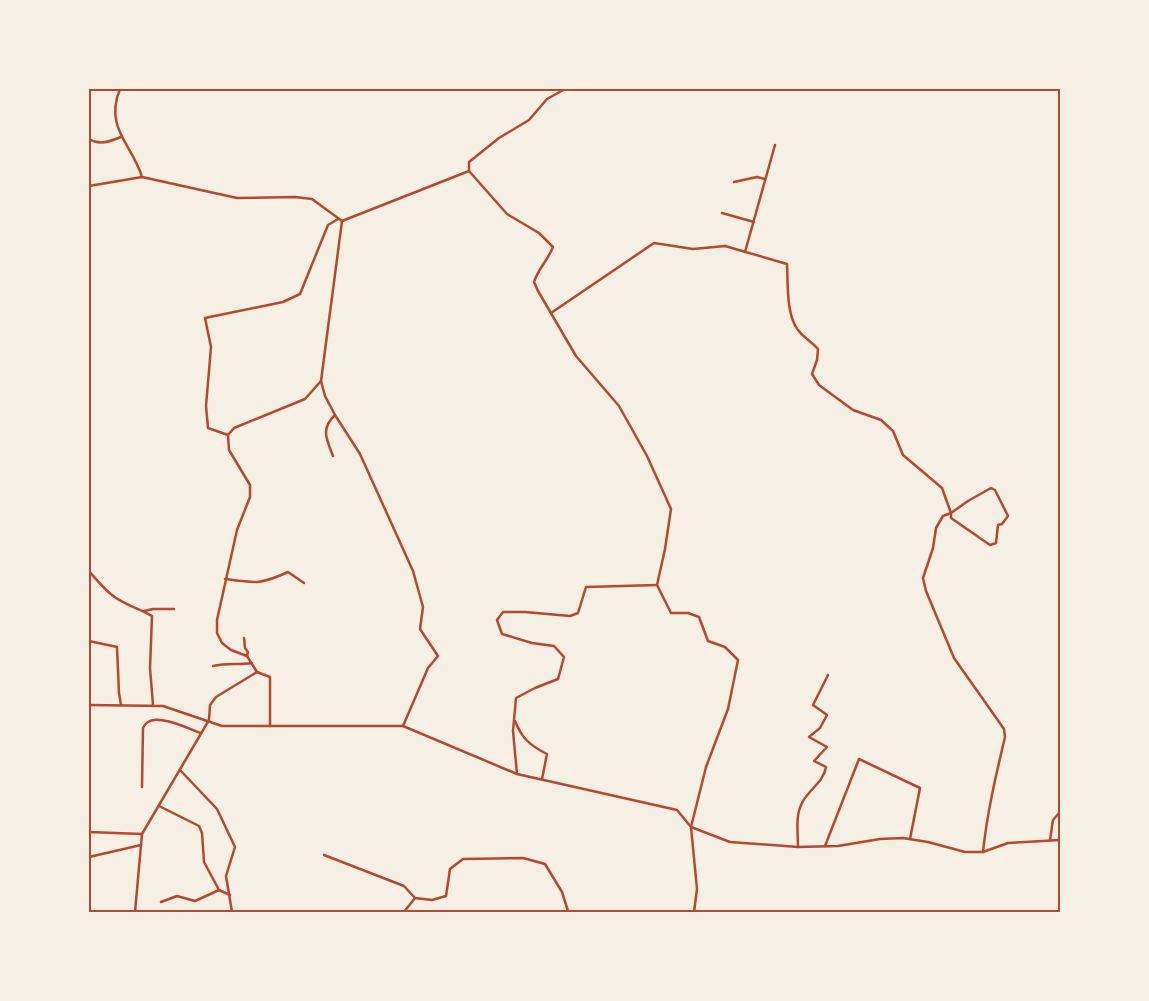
<svg xmlns="http://www.w3.org/2000/svg" width="1149" height="1001" viewBox="0 0 1149 1001" font-family="Mulish,sans-serif">
<style>
.lines{fill:none;stroke-linecap:round;stroke-linejoin:round}
.minor{stroke:#b5482f;stroke-width:2.5}
.neatline{fill:none;stroke:#b5482f;stroke-width:2}
</style>
<rect width="100%" height="100%" fill="#f6efe4"/>
<g class="lines">
<!-- minor -->
<g class="minor">
<path d="M 120,89 C 104,128 132,144 142,177"/>
<path d="M 565,89 L 547,99 L 529,120 L 499,138 L 469,162 L 469,171 L 507,214 L 539,233 L 553,247 C 548,260 538,269 534,282 L 538,291 L 576,356 L 619,406 L 647,456 L 671,509 L 665,549 L 657,585 L 671,613 L 688,613 L 699,617 L 708,641 L 725,647 L 738,660 L 728,709 L 706,767 L 691,827 L 697,889 L 694,912"/>
<path d="M 89,139 C 100,146 110,141 121,137"/>
<path d="M 734,182 L 757,177 L 765,179"/>
<path d="M 89,186 L 142,177 L 237,198 L 295,197 L 312,199 L 342,221 L 469,171"/>
<path d="M 722,213 L 754,222"/>
<path d="M 342,221 L 321,381 L 325,396 L 335,415 L 360,454 L 413,571 L 423,607 L 420,629 L 438,656 L 428,668 L 403,726"/>
<path d="M 745,252 L 775,145"/>
<path d="M 551,313 L 654,243 L 693,249 L 725,246 L 787,264 C 788,282 786,315 798,330 C 803,337 812,342 818,349 L 817,360 L 812,374 L 819,385 L 853,410 L 881,420 L 893,431 L 903,455 L 942,488 L 951,513 L 943,516 L 936,528 L 933,548 L 923,578 L 926,591 L 954,658 L 1004,729 L 1005,737 C 996,775 987,813 983,852"/>
<path d="M 228,435 L 208,428 L 206,406 L 211,347 L 205,318 L 283,302 L 300,294 L 328,225 L 338,219"/>
<path d="M 333,456 C 327,440 320,429 335,415"/>
<path d="M 991,488 L 995,490 L 1008,516 L 1002,524 L 998,525 L 996,543 L 990,545 L 951,518 L 951,513 L 968,501 Z"/>
<path d="M 89,571 C 96,579 103,588 112,595 C 124,605 139,608 152,616 L 150,668 L 153,705"/>
<path d="M 225,579 C 255,583 260,585 288,572 L 304,583"/>
<path d="M 144,611 L 153,609 L 174,609"/>
<path d="M 244,638 L 245,648 L 248,652 L 247,656"/>
<path d="M 89,641 L 117,647 L 119,693 L 121,705"/>
<path d="M 213,666 C 227,663 239,665 252,663"/>
<path d="M 257,672 L 270,677 L 270,726"/>
<path d="M 89,705 L 163,706 L 222,726 L 403,726 L 517,774 L 677,810 L 691,827 L 730,842 L 798,847 L 838,846 L 880,839 L 903,838 L 928,842 L 965,852 L 983,852 L 1008,843 L 1060,840"/>
<path d="M 515,721 C 522,738 529,745 547,754 L 542,779"/>
<path d="M 180,770 L 217,809 L 235,847 L 226,876 L 232,912"/>
<path d="M 517,774 L 513,731 L 516,698 L 535,688 L 558,679 L 564,657 L 554,646 L 532,643 L 502,634 L 497,620 L 503,612 L 525,612 L 570,616 L 578,613 L 586,587 L 657,585"/>
<path d="M 142,787 L 143,728 C 144,726 146,723 148,722 C 159,714 189,729 201,733"/>
<path d="M 159,806 L 199,826 L 202,833 L 204,862 L 219,890 L 230,895"/>
<path d="M 89,832 L 142,834 L 209,720 L 210,705 L 216,697 L 257,672 L 247,656 L 231,650 L 222,643 L 217,633 L 217,620 L 237,530 L 250,497 L 250,485 L 229,450 L 228,435 L 234,428 L 305,399 L 321,381"/>
<path d="M 1050,840 L 1053,820 L 1060,812"/>
<path d="M 825,846 L 859,759 L 920,788 L 910,839"/>
<path d="M 798,847 C 798,833 795,816 802,803 C 808,790 824,782 826,767 L 814,761 L 827,747 L 809,737 L 820,728 L 827,715 L 813,705 L 828,675"/>
<path d="M 324,855 L 404,886 L 415,898 L 432,900 L 446,896 L 450,869 L 463,859 L 523,858 L 545,864 L 562,892 L 568,911 L 573,912"/>
<path d="M 89,857 L 141,845"/>
<path d="M 161,902 L 177,896 L 195,901 L 219,890"/>
<path d="M 135,912 L 142,834"/>
<path d="M 404,912 L 415,898"/>
</g>
</g>
<!-- border -->
<rect width="1149" height="1001" fill="none" stroke="#f6efe4" stroke-width="180"/>
<rect x="90" y="90" width="969" height="821" class="neatline"/>
</svg>
